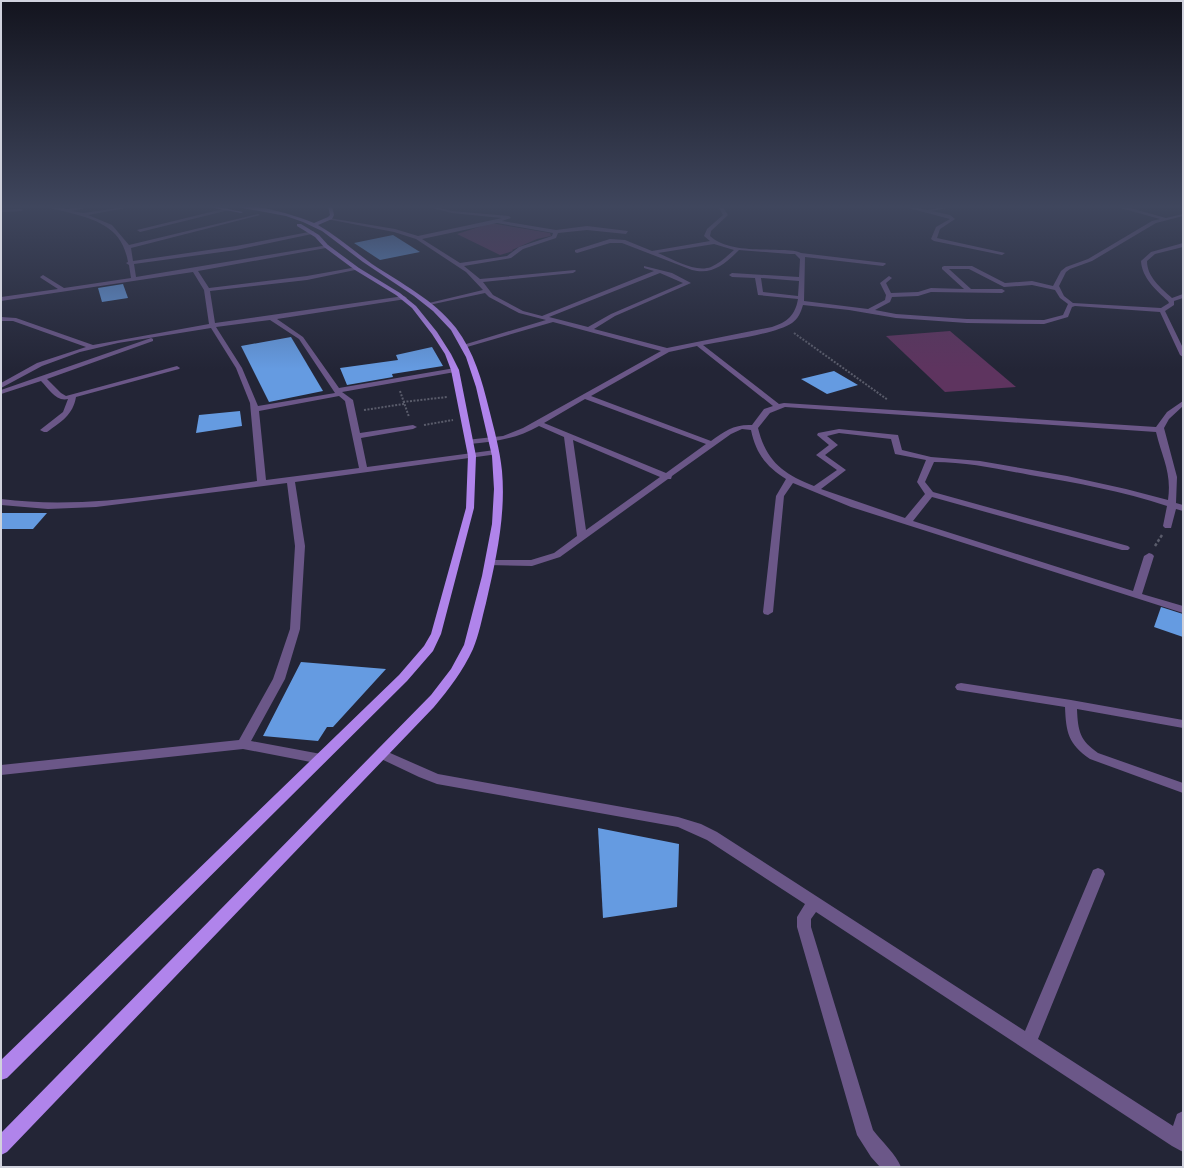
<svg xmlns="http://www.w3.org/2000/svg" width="1184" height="1168" viewBox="0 0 1184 1168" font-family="'Archivo Narrow',sans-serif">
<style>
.green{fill:#5e345f}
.building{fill:#659be1}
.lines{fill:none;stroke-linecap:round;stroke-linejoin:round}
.path-far1{stroke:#5a5c6b;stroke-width:2;stroke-dasharray:2 1.5;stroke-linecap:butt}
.path{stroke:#5a5c6b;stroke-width:2.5;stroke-dasharray:3 2;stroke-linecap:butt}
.minor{fill:#6b5788;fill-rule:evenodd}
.major{fill:#b084eb;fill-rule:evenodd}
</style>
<rect width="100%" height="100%" fill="#232536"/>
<!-- green -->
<g class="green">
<path d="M 491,223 L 550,233 L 551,236 L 537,239 L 512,250 L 513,251 L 500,255 L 457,234 Z"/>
<path d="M 950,331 L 1016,387 L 945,392 L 886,336 Z"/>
</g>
<!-- building -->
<g class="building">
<path d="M 393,235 L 420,252 L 380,260 L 354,243 Z"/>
<path d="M 123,284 L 128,298 L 102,302 L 98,288 Z"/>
<path d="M 291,337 L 323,391 L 269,402 L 241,346 Z"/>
<path d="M 432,347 L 443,366 L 392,374 L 393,377 L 347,385 L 340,368 L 398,360 L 396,355 Z"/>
<path d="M 834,371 L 858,385 L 827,394 L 801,379 Z"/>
<path d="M 240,411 L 242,426 L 196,433 L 199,415 Z"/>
<path d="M 1,513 L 47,513 L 33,529 L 1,529 Z"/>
<path d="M 1161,607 L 1183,614 L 1183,637 L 1154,627 Z"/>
<path d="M 301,662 L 386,669 L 333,727 L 327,727 L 318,741 L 263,736 Z"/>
<path d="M 598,828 L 679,844 L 677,907 L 603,918 Z"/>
</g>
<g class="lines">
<!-- path-far1 -->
<g class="path-far1">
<path d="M 794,333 L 888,400"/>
<path d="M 400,391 L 409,417"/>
<path d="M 403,402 L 447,397"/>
<path d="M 364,410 L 404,404"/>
<path d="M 424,425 L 453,420"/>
</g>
<!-- path -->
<path class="path" d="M 1155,546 L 1162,535"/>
<!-- minor -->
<g class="minor">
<path d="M 46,206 L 52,206 L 67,209 L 89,206 L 89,207 L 72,211 L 83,213 L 133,206 L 131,207 L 88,215 L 112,225 L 129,245 L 258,214 L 260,215 L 131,248 L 133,261 L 236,246 L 314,231 L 312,234 L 236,250 L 134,264 L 136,277 L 328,245 L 329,246 L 326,248 L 198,271 L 209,288 L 307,276 L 357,267 L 360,269 L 307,280 L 210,291 L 215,323 L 404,296 L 407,298 L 406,299 L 277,319 L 303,337 L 339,388 L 455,368 L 459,370 L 455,372 L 342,392 L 353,400 L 360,433 L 413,425 L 417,427 L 413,429 L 361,438 L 367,467 L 495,450 L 498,450 L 498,454 L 295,482 L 305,546 L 300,629 L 285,679 L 251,741 L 321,754 L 325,756 L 327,759 L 325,762 L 321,764 L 243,749 L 1,775 L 1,765 L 239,740 L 273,679 L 290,629 L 295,546 L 287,483 L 96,507 L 48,509 L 1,505 L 1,499 C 86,510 173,492 257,481 L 250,403 L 236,368 L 211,328 L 118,343 L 80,352 L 42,366 L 1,388 L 1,383 L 37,363 L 86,347 L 13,321 L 1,321 L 1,317 L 16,318 L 93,345 L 209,324 L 204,290 L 193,272 L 1,301 L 1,297 L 58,289 L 41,278 L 40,277 L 43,275 L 64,288 L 131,278 L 129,265 L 126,263 L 128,262 C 122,227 97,220 67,212 C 60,210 51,209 46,206 ZM 270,320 L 299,339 L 335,393 L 258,406 L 242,368 L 216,327 ZM 339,396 L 345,401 L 359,468 L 266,480 L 259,411 Z"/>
<path d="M 425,206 L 431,206 L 452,211 L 509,216 L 511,218 L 502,221 L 556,230 L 587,226 L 628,231 L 626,234 L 587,230 L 558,233 L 556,238 L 523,249 L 511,258 L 464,266 L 480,279 L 575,270 L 576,271 L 573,273 L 483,282 L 493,295 L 523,311 L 542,316 L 654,271 L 644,268 L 644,266 L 672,273 L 691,283 L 615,316 L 594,329 L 667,348 L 772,327 C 787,322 795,316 798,299 L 758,295 L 755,278 L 732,277 L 729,275 L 732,273 L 799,277 L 800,259 L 795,254 L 790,254 L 739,250 C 725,264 713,275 692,270 L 622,243 L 610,243 L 577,253 L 575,252 L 575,250 L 610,239 L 625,240 L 652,251 L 710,241 L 704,236 L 707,229 L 723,215 L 718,206 L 722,206 L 728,215 L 711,231 L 710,236 C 726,251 758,249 779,250 C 786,250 795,250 801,253 L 885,263 L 886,264 L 883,266 L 805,257 L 804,301 L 868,309 L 885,300 L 886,295 L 880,283 L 889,276 L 892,278 L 886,283 L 891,293 L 918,292 L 931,288 L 964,289 L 942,269 L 942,267 L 944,266 L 972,266 L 1005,283 L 1032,281 L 1053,286 L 1061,271 L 1066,267 L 1088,259 L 1152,221 L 1160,219 L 1117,207 L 1117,206 L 1123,206 L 1166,218 L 1183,214 L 1183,216 L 1156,223 L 1092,261 L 1070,269 L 1066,272 L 1059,286 L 1064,296 L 1073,303 L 1161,308 L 1169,303 L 1168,301 C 1156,290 1142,278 1141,261 L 1151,252 L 1183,243 L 1183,247 L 1155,254 L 1147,261 C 1147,277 1161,288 1172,298 L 1183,294 L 1183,298 L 1174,301 L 1174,305 L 1165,311 L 1183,348 L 1183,357 L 1180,355 L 1160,312 L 1075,306 L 1072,307 L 1068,317 L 1044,324 L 967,323 L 896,318 L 849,310 L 803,305 C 801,312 798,319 792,323 C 776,334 724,341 703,345 L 779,404 L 784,403 L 1156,427 L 1167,412 L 1183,401 L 1183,406 L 1169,419 L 1164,428 L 1177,477 L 1176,503 L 1183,505 L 1183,511 L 1176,509 L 1171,528 L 1165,528 L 1163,526 L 1167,506 C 1123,491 1076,483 1030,475 C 998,469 967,462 934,462 L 925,482 L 933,492 L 1128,546 L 1130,548 L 1128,550 L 1122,550 L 932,497 L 913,521 L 1133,591 L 1144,556 L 1149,553 L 1152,554 L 1154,556 L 1142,594 L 1183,606 L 1183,613 L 851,507 L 793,483 L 784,496 L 773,612 L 768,615 L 764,614 L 763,612 L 776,496 L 786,479 C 766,466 756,454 751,430 L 742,429 L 731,434 L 672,476 L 671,479 L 668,479 L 560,557 L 532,566 L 487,565 L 485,563 L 487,561 L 490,560 L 531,560 L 554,553 L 577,536 L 564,437 L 539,426 C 516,439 494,442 469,444 L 466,444 L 466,440 L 503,436 L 523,428 L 661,351 L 553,322 L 467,347 L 463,347 L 463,345 L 546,320 L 519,313 L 489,297 L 485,293 L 429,305 L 429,303 L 483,290 L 466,272 L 416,239 L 394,232 L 327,219 L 329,218 L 395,229 L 418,236 L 502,218 L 452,213 ZM 497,223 L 553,233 L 552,236 L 519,247 L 507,256 L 460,263 L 422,239 ZM 714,244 L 734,250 C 727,256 720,263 711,267 C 695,273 673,259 658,253 ZM 949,269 L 969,269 L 1004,287 L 1032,285 L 1055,290 L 1060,298 L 1068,304 L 1063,315 L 1044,320 L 967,319 L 896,314 L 875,310 L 890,302 L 892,297 L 918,296 L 931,292 L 1002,293 L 1005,291 L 1002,289 L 971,289 ZM 660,273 L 683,283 L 611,314 L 588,327 L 549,317 ZM 761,278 L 799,281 L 798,296 L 763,292 ZM 697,346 L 773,406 L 764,409 L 752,425 C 735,424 724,431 711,441 L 591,396 L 669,352 ZM 585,399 L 706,444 L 666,473 L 544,423 ZM 785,407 L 1156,432 C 1162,458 1172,472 1168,500 L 1126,489 L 1067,476 L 980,461 L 931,457 L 902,450 L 898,435 L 839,429 L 818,433 L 817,435 L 829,445 L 816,455 L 837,470 L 814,486 C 783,474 766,461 758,428 L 770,413 ZM 839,433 L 891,439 L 895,454 L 926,460 L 917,482 L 925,494 L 905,518 L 821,489 L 846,470 L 825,455 L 838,445 L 827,436 ZM 573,440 L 660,477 L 586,530 Z"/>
<path d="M 901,206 L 907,206 L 927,210 L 951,206 L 951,207 L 932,211 L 950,215 L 955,219 L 940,229 L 937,238 L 1005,253 L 1002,255 L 934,241 L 931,239 L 936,227 L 950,219 Z"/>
<path d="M 227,208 L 229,210 L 140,232 L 137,230 Z"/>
<path d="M 21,209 L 23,211 L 1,212 L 1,210 Z"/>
<path d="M 151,338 L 153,339 L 153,341 L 47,379 L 61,393 L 66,396 L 177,366 L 180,368 L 179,369 L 76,397 C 73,415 61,422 47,432 L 44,432 L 40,430 L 63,412 L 68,399 C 56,402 48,388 41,381 L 1,394 L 1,390 Z"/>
<path d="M 961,683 L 1071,700 L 1183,720 L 1183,728 L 1077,709 C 1078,732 1080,740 1098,753 L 1183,783 L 1183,793 L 1090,759 C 1068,744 1066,732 1065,707 L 957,690 L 955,687 L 957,684 Z"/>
<path d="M 381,749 L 438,774 L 678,817 L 701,824 L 717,832 L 1025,1031 L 1093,870 L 1098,868 L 1103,870 L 1105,874 L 1038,1039 L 1173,1126 L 1177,1114 L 1183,1111 L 1183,1152 L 1172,1146 L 816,912 L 811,919 L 811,927 L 873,1130 C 882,1142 896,1154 901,1167 L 880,1167 L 871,1157 L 857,1135 L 797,927 L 797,917 L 805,904 L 707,840 L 678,827 L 437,784 L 419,777 L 377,757 L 375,754 L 377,751 Z"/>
</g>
<!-- major -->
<g class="major">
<path d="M 204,206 L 212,206 L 243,212 L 241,213 Z"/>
<path d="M 232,206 C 255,203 292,214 314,223 L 328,217 L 330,215 L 328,206 L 332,206 L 334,215 L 332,219 L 318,225 C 337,236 354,251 372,264 C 402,284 433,299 456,328 C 474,352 482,380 489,409 C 494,429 500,450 502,471 C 506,515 496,560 486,603 C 482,618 479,635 473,649 C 463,671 449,689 434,707 L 7,1152 L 1,1155 L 1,1133 L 431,695 L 451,669 L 464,645 L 482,576 L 492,524 L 494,489 L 492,456 L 476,387 L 466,357 L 451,330 L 433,311 L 414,296 L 363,262 L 322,231 L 303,222 L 286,216 Z"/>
<path d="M 297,224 L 301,224 L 319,235 L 328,245 L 359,268 L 400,293 L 416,306 L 437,332 L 451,354 L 459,370 L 476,456 L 474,508 L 441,634 L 433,651 L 407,681 L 7,1078 L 1,1080 L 1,1060 L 399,675 L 424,646 L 431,634 L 466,508 L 468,456 L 451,370 L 445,354 L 432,334 L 412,308 L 396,295 L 355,270 L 324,247 L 315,237 L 297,226 Z"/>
</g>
</g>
<!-- sky -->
<linearGradient id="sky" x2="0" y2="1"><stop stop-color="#13141e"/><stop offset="0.56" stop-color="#3f465d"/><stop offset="1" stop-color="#3f465d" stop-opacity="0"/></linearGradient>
<rect width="1184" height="369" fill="url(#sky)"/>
<!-- border -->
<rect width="1184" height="1168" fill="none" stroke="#d0d2dd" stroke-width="4"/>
</svg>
